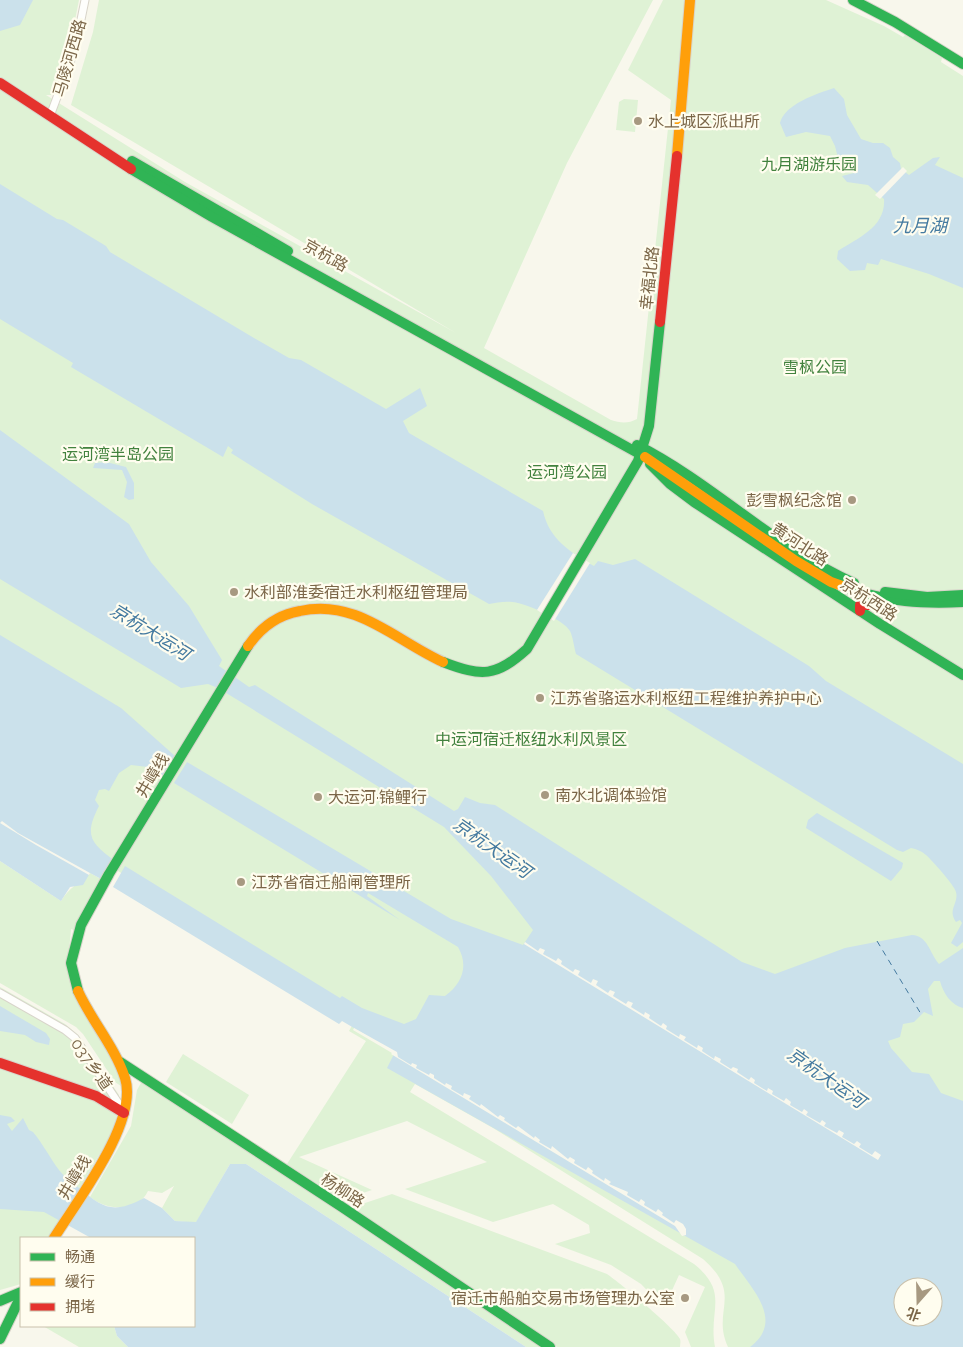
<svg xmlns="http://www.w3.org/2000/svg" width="963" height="1347" viewBox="0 0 963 1347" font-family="Raleway,'Noto Sans SC',sans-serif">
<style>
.green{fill:#dff2d5;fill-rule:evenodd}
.water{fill:#cbe1eb;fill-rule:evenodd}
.pier{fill:#f8f7ec}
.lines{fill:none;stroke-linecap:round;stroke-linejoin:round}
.ferry{stroke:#447aa0;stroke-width:1;stroke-dasharray:6 5;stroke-linecap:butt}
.street-casing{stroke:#d8d4ca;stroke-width:9}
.fast-casing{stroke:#d8d4ca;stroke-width:12}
.slow-casing{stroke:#d8d4ca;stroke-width:12}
.jam-casing{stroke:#d8d4ca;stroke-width:12}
.street{stroke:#fefefc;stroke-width:7}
.fast{stroke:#30b455;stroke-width:10}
.slow{stroke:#ff9f0a;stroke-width:10}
.jam{stroke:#e5322d;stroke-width:10}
.poi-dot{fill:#a79981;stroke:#fffdef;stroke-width:2}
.labels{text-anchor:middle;stroke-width:4.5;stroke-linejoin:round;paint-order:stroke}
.street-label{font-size:16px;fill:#7b6648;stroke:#fffdef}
.poi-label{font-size:16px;fill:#7b6648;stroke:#fffdef;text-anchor:start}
.park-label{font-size:16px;fill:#42823e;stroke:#fffdef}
.water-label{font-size:18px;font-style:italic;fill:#447aa0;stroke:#fffdef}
</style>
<rect width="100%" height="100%" fill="#f8f7ec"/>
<!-- green -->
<g class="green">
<path d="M 0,0 L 79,0 L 69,50 L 54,91 L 51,95 L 46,95 L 185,182 L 456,333 L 71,105 L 93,32 L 99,0 L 653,0 L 567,163 L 484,348 L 611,420 C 620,423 628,424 637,419 L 671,100 L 628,70 L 663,0 L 826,0 L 884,26 L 903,37 L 905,35 L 942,58 L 941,62 L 963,76 L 963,1347 L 728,1347 C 711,1310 744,1295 703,1259 L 493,1128 L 415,1084 L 410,1092 L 694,1264 C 730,1293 708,1310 715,1347 L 691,1347 L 685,1332 L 705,1287 L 679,1275 L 664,1308 L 641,1284 L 611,1265 L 555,1244 L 590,1233 L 589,1225 L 553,1204 L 493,1222 L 405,1189 L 487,1162 L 407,1121 L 299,1157 L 372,1190 L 342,1200 L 287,1164 L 366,1041 L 349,1031 L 357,1017 L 0,799 ZM 903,1287 L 933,1287 L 933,1317 L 903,1317 Z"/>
<path d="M 624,99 L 638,100 L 635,132 L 616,130 L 619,102 Z"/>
<path d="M 0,861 L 61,901 C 69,888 79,883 90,873 L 103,880 L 74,930 L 71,929 L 68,963 L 123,1083 L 121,1086 L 115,1082 L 83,1034 L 76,1027 L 0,983 Z"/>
<path d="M 0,987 L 65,1024 L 78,1035 L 119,1095 L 115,1128 L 50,1238 L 21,1238 L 21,1284 L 0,1290 Z"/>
<path d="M 183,1054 L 249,1095 L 232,1124 L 166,1082 Z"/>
<path d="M 141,1083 L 144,1083 L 544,1347 L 526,1347 L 246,1164 L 230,1164 L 196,1223 L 175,1221 L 162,1208 L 174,1186 L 162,1193 L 148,1191 C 138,1213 107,1211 90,1197 L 131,1126 L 137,1090 Z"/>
<path d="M 392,1194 L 607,1274 C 620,1283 675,1328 680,1339 C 681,1342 680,1344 680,1347 L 557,1347 L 350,1208 Z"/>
<path d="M 43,1326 L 114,1326 L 117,1336 L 128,1347 L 79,1347 Z"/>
</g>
<!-- water -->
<g class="water">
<path d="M 0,0 L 33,0 L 20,25 L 0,31 Z"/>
<path d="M 834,88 L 844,99 L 847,115 L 861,139 L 873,143 L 883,143 L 890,148 L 893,157 L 900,163 L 901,169 L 909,175 L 933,158 L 940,157 L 935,165 L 963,178 L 963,288 L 929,274 L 881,259 L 878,265 L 867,263 L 865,270 L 850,271 L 837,259 L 838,251 C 858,238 886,227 884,199 L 868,185 L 847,182 L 842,176 L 854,173 L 852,168 L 841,170 L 835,146 L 830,136 L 806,132 L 786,137 L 780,123 C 785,104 816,94 834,88 Z"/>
<path d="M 0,184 L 57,219 L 63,220 L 106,246 L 110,252 L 254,338 L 289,358 L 301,360 L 386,409 L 420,388 L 427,406 L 403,421 L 409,433 L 543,511 C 549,539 570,552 594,566 L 598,561 L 613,565 L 635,559 L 809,666 L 826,681 L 963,764 L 963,942 L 957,947 L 951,943 L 962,923 L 960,920 L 956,922 C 947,910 959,903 956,892 C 955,886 931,859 926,855 C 921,851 917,849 911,848 L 903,852 L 897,850 L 576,654 C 574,647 573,637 570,631 C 563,619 525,603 512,602 C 504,601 496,603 489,604 L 312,504 L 231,453 L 233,450 L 228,446 L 223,457 L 71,367 L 73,363 L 0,319 Z"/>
<path d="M 0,430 L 129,524 L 151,562 L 189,606 L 222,660 L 219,666 L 249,687 L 255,685 L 454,811 L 458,809 L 465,797 L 480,803 L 495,805 L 742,962 L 775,974 L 845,948 L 912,935 C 928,936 929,952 939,964 L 963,948 L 963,1008 C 951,1005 943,993 940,981 L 934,981 L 928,989 L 933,1016 L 924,1012 L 914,1022 L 903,1024 L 900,1037 L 888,1041 L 891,1048 L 912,1072 L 929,1074 L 941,1093 L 963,1101 L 963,1347 L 750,1347 C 785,1321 752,1289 735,1264 L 387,1068 L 395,1052 L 342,1021 L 339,1024 L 113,887 L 125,866 L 340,998 L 342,996 L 362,1008 L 404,1024 L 416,1019 L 429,995 L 445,996 C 462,984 469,966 458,947 L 368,893 L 367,896 L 400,920 L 174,783 L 187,762 L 451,919 L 523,945 L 533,930 L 491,876 L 444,827 L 218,688 L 208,684 L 181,688 L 0,579 ZM 903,1287 L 933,1287 L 933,1317 L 903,1317 Z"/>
<path d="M 106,462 L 126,467 L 134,483 L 134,499 L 129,500 L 124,497 L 127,482 L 122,470 L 93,468 L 95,463 Z"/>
<path d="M 0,635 L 121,708 L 175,756 L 163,776 L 148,767 L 131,765 L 119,773 L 109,791 L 105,789 L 99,790 L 95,800 L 99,806 C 84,835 90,843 115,861 L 103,880 L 90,873 L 83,885 L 70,887 L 61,901 L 0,861 Z"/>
<path d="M 817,813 L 903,863 L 902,868 L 891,881 L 806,828 L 808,820 Z"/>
<path d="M 0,1006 L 46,1033 L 50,1039 L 49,1045 L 36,1042 L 25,1035 L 0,1031 Z"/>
<path d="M 0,1115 L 11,1117 L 15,1121 L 7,1124 L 12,1131 L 23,1118 L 29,1130 L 33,1132 C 43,1144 50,1158 59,1170 C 64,1177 73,1183 79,1188 C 104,1209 114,1214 144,1198 L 162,1208 L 175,1221 L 196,1222 L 230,1164 L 246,1164 L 526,1347 L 128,1347 L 117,1336 L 114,1326 L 194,1326 L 194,1238 L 91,1238 L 44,1212 L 0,1209 Z"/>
</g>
<!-- pier -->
<g class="pier">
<path d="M 903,167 L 907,171 L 880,199 L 875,195 Z"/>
<path d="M 573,553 L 590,563 L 554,621 L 537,610 Z"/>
<path d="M 2,821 L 18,833 L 90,873 L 89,875 L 36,845 L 0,823 Z"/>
<path d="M 525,942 L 538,951 L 540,948 L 545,950 L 543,954 L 556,961 L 558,958 L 562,961 L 561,964 L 573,972 L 575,969 L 580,971 L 578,975 L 591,983 L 593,979 L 598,981 L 596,985 L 608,993 L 610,990 L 615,992 L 613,996 L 626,1004 L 628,1001 L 633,1003 L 631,1007 L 644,1015 L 645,1012 L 650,1015 L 649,1018 L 661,1026 L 663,1023 L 667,1026 L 666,1029 L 679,1037 L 680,1034 L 686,1037 L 684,1040 L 697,1048 L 698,1045 L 703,1048 L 702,1051 L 714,1059 L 715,1056 L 721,1059 L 720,1062 L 731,1069 L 733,1067 L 738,1069 L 737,1072 L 749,1080 L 751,1077 L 755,1080 L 754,1083 L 767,1091 L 768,1088 L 773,1091 L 772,1094 L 784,1101 L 786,1098 L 791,1102 L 790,1105 L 802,1112 L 804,1109 L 808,1112 L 806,1115 L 820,1123 L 822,1120 L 826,1123 L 824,1126 L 837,1133 L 839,1130 L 844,1133 L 842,1137 L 854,1144 L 857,1141 L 861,1144 L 859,1147 L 872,1155 L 875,1151 L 881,1155 L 878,1160 L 524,944 Z"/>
<path d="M 354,1028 L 397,1052 L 398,1057 L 411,1065 L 412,1063 L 417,1065 L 416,1068 L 429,1075 L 430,1073 L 434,1075 L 434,1078 L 445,1085 L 446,1083 L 452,1086 L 451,1089 L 463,1096 L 464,1093 L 471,1096 L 469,1099 L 480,1106 L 481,1104 L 498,1117 L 500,1115 L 505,1118 L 504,1120 L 516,1128 L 518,1126 L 534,1138 L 535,1136 L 540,1140 L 539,1142 L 551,1149 L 552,1146 L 568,1159 L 570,1157 L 575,1160 L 574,1163 L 586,1170 L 588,1167 L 593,1171 L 592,1173 L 604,1181 L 605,1178 L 611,1182 L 609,1184 L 628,1192 L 627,1195 L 639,1202 L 641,1199 L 645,1202 L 644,1205 L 656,1212 L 658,1209 L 663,1213 L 662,1215 L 674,1223 L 676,1220 L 683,1224 L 686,1229 L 686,1235 L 682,1236 L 675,1226 L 391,1054 L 392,1053 L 353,1030 Z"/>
</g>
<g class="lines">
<!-- ferry -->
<path class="ferry" d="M 877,941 L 921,1014"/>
<defs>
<g id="street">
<path d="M 50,116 L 75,49 L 85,0"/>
<path d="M 0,993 L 65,1030 L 75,1038 L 123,1110"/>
</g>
<g id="fast">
<path d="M 853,0 L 895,22 L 963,64"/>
<path d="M 132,161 L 288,251"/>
<path d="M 131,169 L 212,217 L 645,457"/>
<path d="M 637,445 C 714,484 775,548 854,583"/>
<path d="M 650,464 L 670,484 L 694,502 L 880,624 L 963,675"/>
<path d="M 848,588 C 887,602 923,604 963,602"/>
<path d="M 885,592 L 927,597 L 963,595"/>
<path d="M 443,662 C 482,677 496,677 527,649 L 638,461 L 649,426 L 660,322"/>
<path d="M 78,991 L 71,963 L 81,925 L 109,874 L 248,646"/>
<path d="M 120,1062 L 342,1207 L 550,1347"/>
<path d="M 0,1301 L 21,1292"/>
<path d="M 0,1339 L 21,1296"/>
</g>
<g id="slow">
<path d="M 677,156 L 690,0"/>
<path d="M 645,457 L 796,561 L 831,582 L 848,588"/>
<path d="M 248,646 C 261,627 277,615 300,611 C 356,598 396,641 443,662"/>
<path d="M 54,1238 C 77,1201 139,1121 125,1078 C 115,1047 91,1020 78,991"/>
</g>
<g id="jam">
<path d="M 0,83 L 131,169"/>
<path d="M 660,322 L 677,156"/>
<path d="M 860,611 L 860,605 L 869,605"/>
<path d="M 0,1063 L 96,1096 L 124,1113"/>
</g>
</defs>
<!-- street casing -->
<use href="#street" class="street-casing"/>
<!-- fast casing -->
<use href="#fast" class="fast-casing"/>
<!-- slow casing -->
<use href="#slow" class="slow-casing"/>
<!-- jam casing -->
<use href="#jam" class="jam-casing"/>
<!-- street -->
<use href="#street" class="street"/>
<!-- fast -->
<use href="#fast" class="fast"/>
<!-- slow -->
<use href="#slow" class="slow"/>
<!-- jam -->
<use href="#jam" class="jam"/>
</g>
<!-- markers -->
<g class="poi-dot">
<circle cx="638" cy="121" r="5"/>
<circle cx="852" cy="500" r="5"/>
<circle cx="234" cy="592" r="5"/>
<circle cx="540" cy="698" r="5"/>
<circle cx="545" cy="795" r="5"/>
<circle cx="318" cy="797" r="5"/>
<circle cx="241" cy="882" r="5"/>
<circle cx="685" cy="1298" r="5"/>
</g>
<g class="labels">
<!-- street labels -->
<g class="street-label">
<text transform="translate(69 58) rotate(-74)" y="6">马陵河西路</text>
<text transform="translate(326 255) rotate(29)" y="6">京杭路</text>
<text transform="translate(649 278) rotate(-84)" y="6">幸福北路</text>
<text transform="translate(800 544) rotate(33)" y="6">黄河北路</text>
<text transform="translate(869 599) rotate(33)" y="6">京杭西路</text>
<text transform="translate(152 775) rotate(-59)" y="6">井嶂线</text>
<text transform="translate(92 1064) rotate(55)" y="6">037乡道</text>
<text transform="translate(74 1177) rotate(-59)" y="6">井嶂线</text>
<text transform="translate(343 1190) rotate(33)" y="6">杨柳路</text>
</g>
<!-- poi labels -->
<g class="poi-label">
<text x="648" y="127">水上城区派出所</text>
<text x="842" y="506" text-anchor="end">彭雪枫纪念馆</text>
<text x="244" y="598">水利部淮委宿迁水利枢纽管理局</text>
<text x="550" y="704">江苏省骆运水利枢纽工程维护养护中心</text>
<text x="555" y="801">南水北调体验馆</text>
<text x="328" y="803">大运河·锦鲤行</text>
<text x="251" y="888">江苏省宿迁船闸管理所</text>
<text x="675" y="1304" text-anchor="end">宿迁市船舶交易市场管理办公室</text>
</g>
<!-- park labels -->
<g class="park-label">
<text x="809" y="170">九月湖游乐园</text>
<text x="815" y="373">雪枫公园</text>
<text x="118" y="460">运河湾半岛公园</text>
<text x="567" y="478">运河湾公园</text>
<text x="531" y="745">中运河宿迁枢纽水利风景区</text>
</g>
<!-- water labels -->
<g class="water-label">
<text x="920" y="232">九月湖</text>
<text transform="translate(150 632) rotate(32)" y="6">京杭大运河</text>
<text transform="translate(492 848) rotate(35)" y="6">京杭大运河</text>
<text transform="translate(826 1078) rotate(35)" y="6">京杭大运河</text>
</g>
</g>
<!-- legend -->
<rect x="20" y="1237" width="175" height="90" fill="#fffdef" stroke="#cac1ac"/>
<rect x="30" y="1253" width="25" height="8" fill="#30b455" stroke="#cac1ac"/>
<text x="65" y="1262" font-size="15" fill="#7b6648">畅通</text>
<rect x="30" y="1278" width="25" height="8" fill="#ff9f0a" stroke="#cac1ac"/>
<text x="65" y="1287" font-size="15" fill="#7b6648">缓行</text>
<rect x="30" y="1303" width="25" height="8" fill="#e5322d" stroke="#cac1ac"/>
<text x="65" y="1312" font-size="15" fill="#7b6648">拥堵</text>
<!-- north arrow -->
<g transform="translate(918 1302) rotate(200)"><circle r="24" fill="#fffdef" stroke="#cac1ac"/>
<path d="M0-4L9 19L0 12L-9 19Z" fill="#a79981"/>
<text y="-8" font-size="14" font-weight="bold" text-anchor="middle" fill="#7b6648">北</text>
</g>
</svg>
